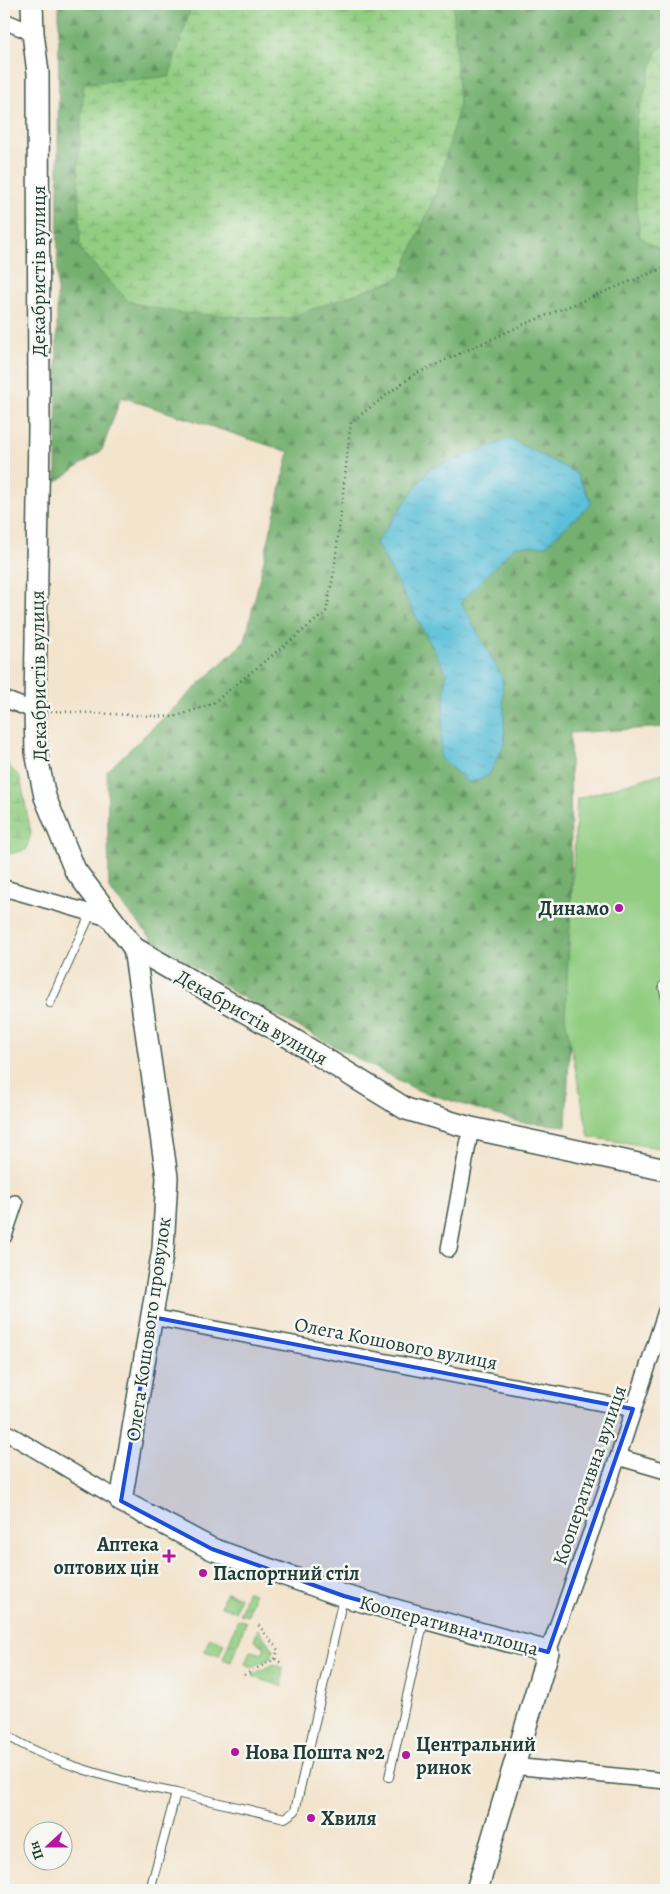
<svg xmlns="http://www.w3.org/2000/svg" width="670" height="1894" viewBox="0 0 670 1894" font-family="Alegreya,serif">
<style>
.grass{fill:url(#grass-tufts);stroke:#58855b}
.forest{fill:url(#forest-firs);stroke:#4a7652}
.wetland{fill:url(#wetland-marsh);stroke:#58855b}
.pitch{fill:#92cd82;stroke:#58855b}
.water{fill:url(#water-ripples);stroke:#3c7e86}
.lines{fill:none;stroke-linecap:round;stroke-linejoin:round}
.lane-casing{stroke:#3f564b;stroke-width:10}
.street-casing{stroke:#3f564b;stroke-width:18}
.secondary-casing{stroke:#3f564b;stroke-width:24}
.path{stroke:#3f564b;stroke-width:2.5;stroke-dasharray:1 4;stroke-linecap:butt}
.lane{stroke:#fff;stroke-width:8}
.street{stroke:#fff;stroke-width:15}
.secondary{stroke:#fff;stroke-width:21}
.marked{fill:#1d4ed8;fill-opacity:0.2;stroke:#1d4ed8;stroke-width:4;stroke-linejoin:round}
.poi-dot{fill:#b5179e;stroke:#f6f6f2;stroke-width:2}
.labels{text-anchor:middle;stroke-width:5;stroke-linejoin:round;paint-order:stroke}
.street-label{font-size:20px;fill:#1f3d34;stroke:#f6f6f2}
.poi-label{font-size:20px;font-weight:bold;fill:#1f3d34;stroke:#f6f6f2;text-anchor:start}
</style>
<defs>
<pattern id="grass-tufts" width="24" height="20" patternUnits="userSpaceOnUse" patternTransform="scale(1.25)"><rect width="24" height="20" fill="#92cd82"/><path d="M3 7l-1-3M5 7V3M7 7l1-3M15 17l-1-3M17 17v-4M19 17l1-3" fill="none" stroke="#77a86b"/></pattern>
<pattern id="forest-firs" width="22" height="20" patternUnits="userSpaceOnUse" patternTransform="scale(1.25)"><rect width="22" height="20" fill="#75b070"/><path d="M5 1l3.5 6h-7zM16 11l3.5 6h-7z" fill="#5f905d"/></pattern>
<pattern id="wetland-marsh" width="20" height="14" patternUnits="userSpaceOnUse" patternTransform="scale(1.25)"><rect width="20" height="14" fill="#92cd82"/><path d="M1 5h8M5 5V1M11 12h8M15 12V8" fill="none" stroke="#77a86b"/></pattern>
<pattern id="water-ripples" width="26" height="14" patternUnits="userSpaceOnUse" patternTransform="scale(1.25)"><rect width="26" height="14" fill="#5abfd8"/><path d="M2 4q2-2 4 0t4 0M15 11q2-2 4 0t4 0" fill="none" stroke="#4a9cb0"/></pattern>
</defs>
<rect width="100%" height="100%" fill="#f6f6f2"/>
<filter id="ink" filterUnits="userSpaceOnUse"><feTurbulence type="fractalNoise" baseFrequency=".02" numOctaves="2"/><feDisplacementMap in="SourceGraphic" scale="10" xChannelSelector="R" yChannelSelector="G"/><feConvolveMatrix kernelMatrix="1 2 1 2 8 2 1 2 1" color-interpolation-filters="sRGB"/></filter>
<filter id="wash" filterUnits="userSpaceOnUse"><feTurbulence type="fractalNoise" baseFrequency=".0096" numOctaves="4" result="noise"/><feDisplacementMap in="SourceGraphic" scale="20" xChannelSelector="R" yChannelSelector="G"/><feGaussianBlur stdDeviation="1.12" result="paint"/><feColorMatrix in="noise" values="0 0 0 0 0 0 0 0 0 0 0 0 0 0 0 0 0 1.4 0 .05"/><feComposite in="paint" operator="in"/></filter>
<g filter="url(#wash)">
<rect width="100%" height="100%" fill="#f3e4cd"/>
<!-- grass -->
<g class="grass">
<path d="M 226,1592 L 240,1597 L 235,1611 L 221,1606 Z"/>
<path d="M 247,1592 L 254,1594 L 248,1616 L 240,1614 Z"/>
<path d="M 238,1619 L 246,1622 L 231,1662 L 223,1659 Z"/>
<path d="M 258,1629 L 273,1650 L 271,1658 L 252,1667 L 245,1664 L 250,1651 L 262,1654 L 265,1647 L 254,1641 Z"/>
<path d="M 210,1637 L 224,1643 L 219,1656 L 204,1651 Z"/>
<path d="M 274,1664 L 282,1668 L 283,1687 L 254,1677 L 253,1674 Z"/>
</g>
<!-- forest -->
<path class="forest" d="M 59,4 L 666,4 L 666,727 L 570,733 L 572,993 L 566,1126 L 519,1122 L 417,1090 L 238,995 L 152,939 L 109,889 L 107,771 L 245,641 L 289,452 L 121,397 L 102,450 L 56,482 Z"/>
<!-- wetland -->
<g class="wetland">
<path d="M 192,4 L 453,4 L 459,106 L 437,190 L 400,278 L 285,319 L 179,313 L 129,302 L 80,250 L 78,164 L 84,83 L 169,77 Z"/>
<path d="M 666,44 L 666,254 L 640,237 L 634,184 L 637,117 L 656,52 Z"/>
<path d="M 4,761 L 20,777 L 31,833 L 26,850 L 4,855 Z"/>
</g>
<!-- pitch -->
<path class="pitch" d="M 666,772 L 666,1149 L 589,1137 L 565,1017 L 577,799 Z"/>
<!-- water -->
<path class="water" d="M 510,439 L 576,473 L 592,503 L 545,546 L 515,546 L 461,602 L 502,677 L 505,742 L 489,775 L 469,783 L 440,758 L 446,672 L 376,543 L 429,469 Z"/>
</g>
<g filter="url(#ink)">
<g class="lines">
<defs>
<g id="lane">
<path d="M 663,986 L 666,998"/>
<path d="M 50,1003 L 91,913"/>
<path d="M 4,1733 C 44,1762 126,1783 176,1793"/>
<path d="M 389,1777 L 424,1620"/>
<path d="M 150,1890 L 176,1793 L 285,1818 L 295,1811 L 343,1598"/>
</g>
<g id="street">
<path d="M 4,21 L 33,33"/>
<path d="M 4,699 L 35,711"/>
<path d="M 4,888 L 112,919"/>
<path d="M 4,1236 L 15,1203"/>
<path d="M 449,1249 L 471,1128"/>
<path d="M 152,1317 L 633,1409"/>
<path d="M 4,1431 L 121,1501"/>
<path d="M 618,1457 L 666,1471"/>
<path d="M 548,1652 L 618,1457 L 666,1311"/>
<path d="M 512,1766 L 666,1781"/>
</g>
<g id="secondary">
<path d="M 32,4 L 33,33 L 38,73 L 39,426 L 35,711 L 36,752 L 45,797 L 75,870 L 134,948 L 294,1040 L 406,1109 L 471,1128 L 666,1170"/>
<path d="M 134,948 L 167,1177 L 163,1249 L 121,1501 L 212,1549 L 344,1596 L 548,1652 L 477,1890"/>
</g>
</defs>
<!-- lane casing -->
<use href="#lane" class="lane-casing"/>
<!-- street casing -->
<use href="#street" class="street-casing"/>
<!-- secondary casing -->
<use href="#secondary" class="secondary-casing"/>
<!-- path -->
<g class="path">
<path d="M 51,711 L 174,717 L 212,704 L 326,612 L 334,572 L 351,422 L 413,375 L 520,326 L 666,267"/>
<path d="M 275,1659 L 283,1664"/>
<path d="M 244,1675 L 275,1659 L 278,1650 L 256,1622"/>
</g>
<!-- lane -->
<use href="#lane" class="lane"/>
<!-- street -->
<use href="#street" class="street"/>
<!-- secondary -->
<use href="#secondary" class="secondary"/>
</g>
</g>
<!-- marked area -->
<path class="marked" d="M 152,1317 L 633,1409 L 548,1652 L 344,1596 L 212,1549 L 121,1501 Z"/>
<!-- markers -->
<g class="poi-dot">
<circle cx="619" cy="908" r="5"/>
<path d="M166.5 1548.5h5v5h5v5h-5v5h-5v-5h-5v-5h5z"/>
<circle cx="203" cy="1573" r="5"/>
<circle cx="235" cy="1752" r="5"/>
<circle cx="406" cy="1755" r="5"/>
<circle cx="311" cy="1818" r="5"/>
</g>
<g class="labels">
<!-- street labels -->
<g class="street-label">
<text transform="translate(38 271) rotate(-90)" y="7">Декабристів вулиця</text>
<text transform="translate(38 676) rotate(-91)" y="7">Декабристів вулиця</text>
<text transform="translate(252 1017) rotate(30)" y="7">Декабристів вулиця</text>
<text transform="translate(148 1329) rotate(-82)" y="7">Олега Кошового провулок</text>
<text transform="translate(396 1343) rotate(11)" y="7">Олега Кошового вулиця</text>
<text transform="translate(589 1475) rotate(-71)" y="7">Кооперативна вулиця</text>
<text transform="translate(449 1625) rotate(15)" y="7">Кооперативна площа</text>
</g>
<!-- poi labels -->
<g class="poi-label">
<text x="609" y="915" text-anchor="end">Динамо</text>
<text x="159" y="1551" text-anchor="end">Аптека<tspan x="159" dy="23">оптових цін</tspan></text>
<text x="213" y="1580">Паспортний стіл</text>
<text x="416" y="1751">Центральний<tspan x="416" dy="23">ринок</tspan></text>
<text x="245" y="1759">Нова Пошта №2</text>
<text x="321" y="1825">Хвиля</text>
</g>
</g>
<!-- margin -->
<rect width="670" height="1894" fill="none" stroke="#f6f6f2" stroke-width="20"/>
<!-- north arrow -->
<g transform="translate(48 1846) rotate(249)"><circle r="24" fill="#f6f6f2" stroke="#a0aca6"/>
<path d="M0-4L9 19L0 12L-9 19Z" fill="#b5179e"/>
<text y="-8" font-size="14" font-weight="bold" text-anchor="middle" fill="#1f3d34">Пн</text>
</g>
</svg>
